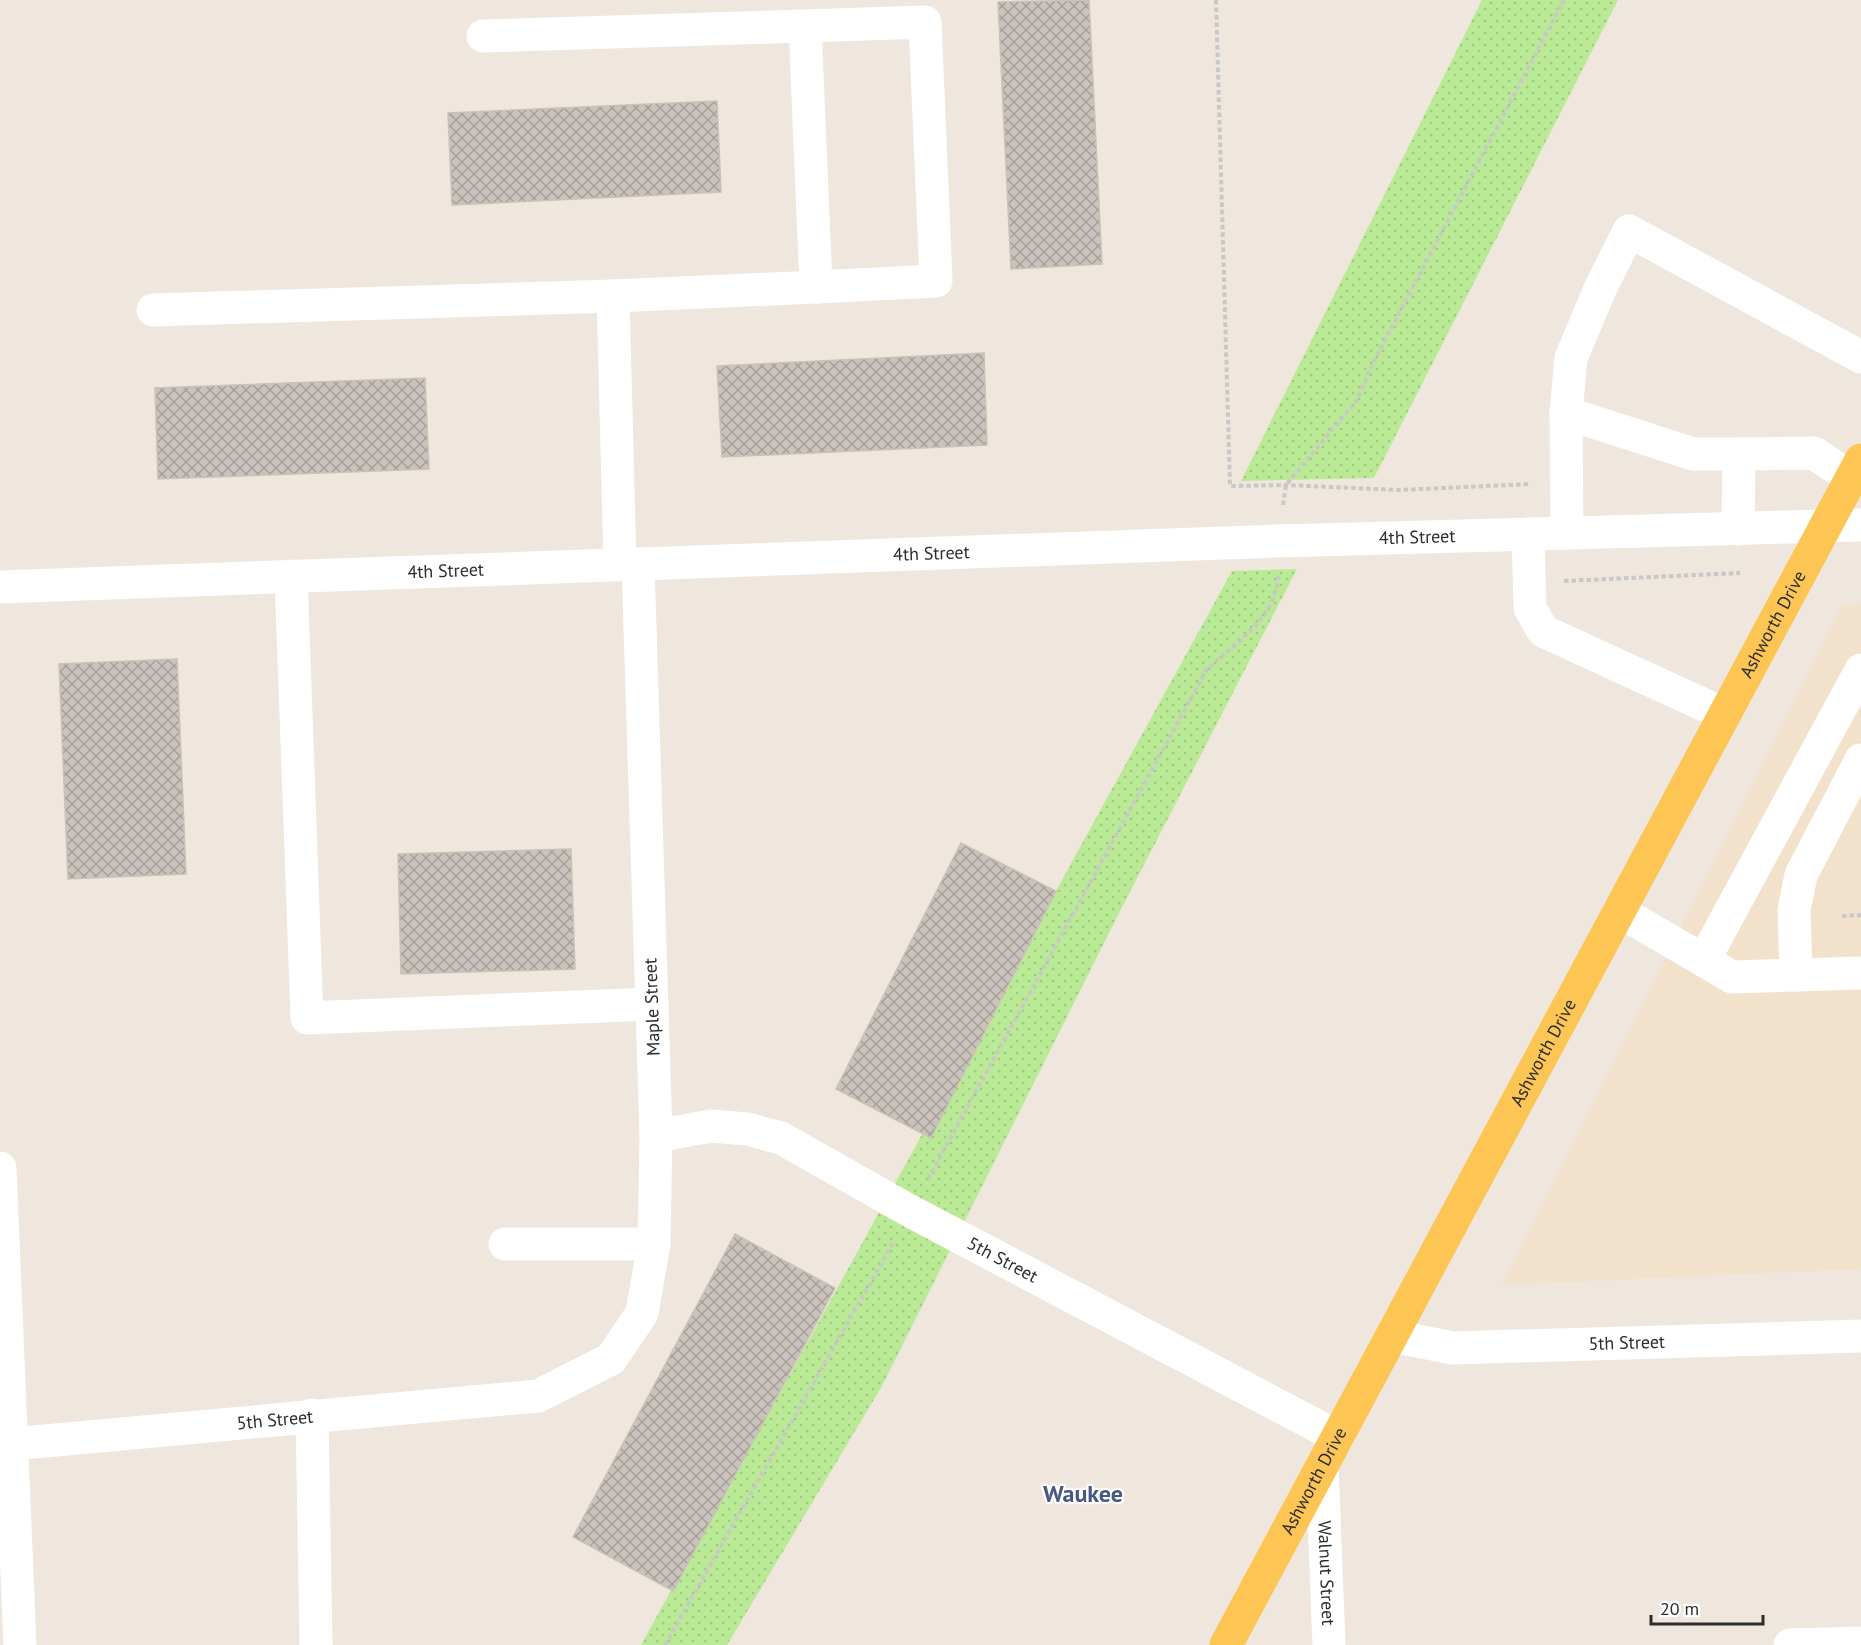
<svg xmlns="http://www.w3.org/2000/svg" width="1861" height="1645" viewBox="0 0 1861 1645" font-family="'PT Sans',sans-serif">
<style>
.education{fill:#f2e2cc}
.park{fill:url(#park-dots)}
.building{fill:url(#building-cross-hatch);stroke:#cbc2b6;stroke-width:1.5}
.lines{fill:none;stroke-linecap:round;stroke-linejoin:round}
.path{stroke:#c8c8c8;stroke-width:4;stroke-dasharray:4.5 3;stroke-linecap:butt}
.minor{stroke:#fff;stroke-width:33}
.major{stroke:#fdc654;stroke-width:33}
.labels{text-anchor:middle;stroke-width:4.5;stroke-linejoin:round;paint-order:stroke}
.street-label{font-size:18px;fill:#2c2c2c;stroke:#fff}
.district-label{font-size:24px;font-weight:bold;fill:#485882;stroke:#fff}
</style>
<defs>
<pattern id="park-dots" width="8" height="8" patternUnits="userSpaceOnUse" patternTransform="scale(1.5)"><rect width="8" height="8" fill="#baea95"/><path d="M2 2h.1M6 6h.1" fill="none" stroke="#a0c981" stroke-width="1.8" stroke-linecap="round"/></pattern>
<pattern id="building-cross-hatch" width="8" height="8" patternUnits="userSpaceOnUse" patternTransform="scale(1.5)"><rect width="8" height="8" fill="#cac3bd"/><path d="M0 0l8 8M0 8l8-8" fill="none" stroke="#a49f9a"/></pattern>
</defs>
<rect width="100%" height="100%" fill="#efe6dd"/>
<!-- education -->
<path class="education" d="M 1861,604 L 1861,1269 L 1502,1285 L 1842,605 Z"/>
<!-- park -->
<g class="park">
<path d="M 1482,0 L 1618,0 L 1374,478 L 1241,481 Z"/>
<path d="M 1297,569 L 1119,913 L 882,1386 L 727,1645 L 641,1645 L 1232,571 Z"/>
</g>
<!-- building -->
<g class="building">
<path d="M 1089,0 L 1102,264 L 1011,269 L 998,2 Z"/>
<path d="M 717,101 L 721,192 L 452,205 L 448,113 Z"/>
<path d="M 984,353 L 987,445 L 722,457 L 717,366 Z"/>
<path d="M 425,378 L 429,469 L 158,479 L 155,388 Z"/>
<path d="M 177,659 L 186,874 L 68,879 L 59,664 Z"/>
<path d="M 961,843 L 1056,891 L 931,1138 L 836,1089 Z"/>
<path d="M 571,849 L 575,969 L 401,974 L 398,854 Z"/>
<path d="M 735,1234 L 835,1288 L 673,1591 L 573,1537 Z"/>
</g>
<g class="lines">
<!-- path -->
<g class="path">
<path d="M 1216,0 L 1230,486 L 1286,485 L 1399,490 L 1531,484"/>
<path d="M 1283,505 L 1286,485 L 1357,400 L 1374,361 L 1564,0"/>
<path d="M 1564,581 L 1740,573"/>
<path d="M 1842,916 L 1861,915"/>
<path d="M 928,1179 L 1207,669 C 1236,643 1277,617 1278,575"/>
<path d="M 665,1645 L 894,1241"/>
</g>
<!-- minor -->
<g class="minor">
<path d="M 805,26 L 925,22 L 936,281 L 816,287"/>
<path d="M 483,36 L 805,26 L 816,287 L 613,296 L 620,564"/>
<path d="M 153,310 L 613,296"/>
<path d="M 1566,413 L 1571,358 L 1600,289 L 1629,231 L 1861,357"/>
<path d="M 1739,454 L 1814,453 L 1851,478"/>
<path d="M 1567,533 L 1566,413 L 1693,454 L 1739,454 L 1738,529"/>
<path d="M 1528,534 L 1530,608 L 1543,631 L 1724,714"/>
<path d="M 291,576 L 307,1018 L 652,1004"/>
<path id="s1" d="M 0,587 L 1278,541 L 1861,525"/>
<path d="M 1619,911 L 1732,977 L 1861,973"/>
<path d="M 1704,960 L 1861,670"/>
<path d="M 1796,975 L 1794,910 L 1801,875 L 1861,760"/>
<path id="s2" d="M 656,1136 L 711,1126 L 747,1129 L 781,1138 L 910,1211 L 1338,1437"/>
<path d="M 0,1168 L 20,1645"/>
<path d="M 505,1244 L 654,1244"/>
<path id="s3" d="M 1392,1336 L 1453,1348 L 1861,1336"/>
<path d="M 312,1415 L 316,1645"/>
<path id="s4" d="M 12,1444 L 538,1396 L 611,1359 L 642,1313 L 654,1244 L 656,1136 L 638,564"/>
<path id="s5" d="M 1322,1465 L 1329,1645"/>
<path d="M 1790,1645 L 1861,1643"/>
</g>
<!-- major -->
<path class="major" id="s6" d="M 1226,1645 L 1861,460"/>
</g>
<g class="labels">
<!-- street labels -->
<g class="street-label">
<text dy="6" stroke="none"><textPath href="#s1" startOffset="1418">4th Street</textPath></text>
<text dy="6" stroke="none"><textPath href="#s1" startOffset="932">4th Street</textPath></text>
<text dy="6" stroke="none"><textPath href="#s1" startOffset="446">4th Street</textPath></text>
<text dy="6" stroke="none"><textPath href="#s6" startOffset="1158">Ashworth Drive</textPath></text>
<text transform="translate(652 1007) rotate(-92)" y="6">Maple Street</text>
<text dy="6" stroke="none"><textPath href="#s6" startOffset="672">Ashworth Drive</textPath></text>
<text dy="6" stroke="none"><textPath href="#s2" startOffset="380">5th Street</textPath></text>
<text dy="6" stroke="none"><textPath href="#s3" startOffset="236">5th Street</textPath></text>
<text dy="6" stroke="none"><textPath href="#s4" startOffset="264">5th Street</textPath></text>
<text dy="6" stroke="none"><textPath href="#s6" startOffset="186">Ashworth Drive</textPath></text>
<text dy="6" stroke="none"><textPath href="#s5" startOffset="108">Walnut Street</textPath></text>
</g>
<!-- district labels -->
<g class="district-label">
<text x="1083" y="1502">Waukee</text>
</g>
</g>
<!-- scale -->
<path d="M1651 1615v9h112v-9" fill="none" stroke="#2c2c2c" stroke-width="3"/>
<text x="1660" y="1615" font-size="18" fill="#2c2c2c" stroke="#ffffff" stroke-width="4.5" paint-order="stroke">20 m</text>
</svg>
